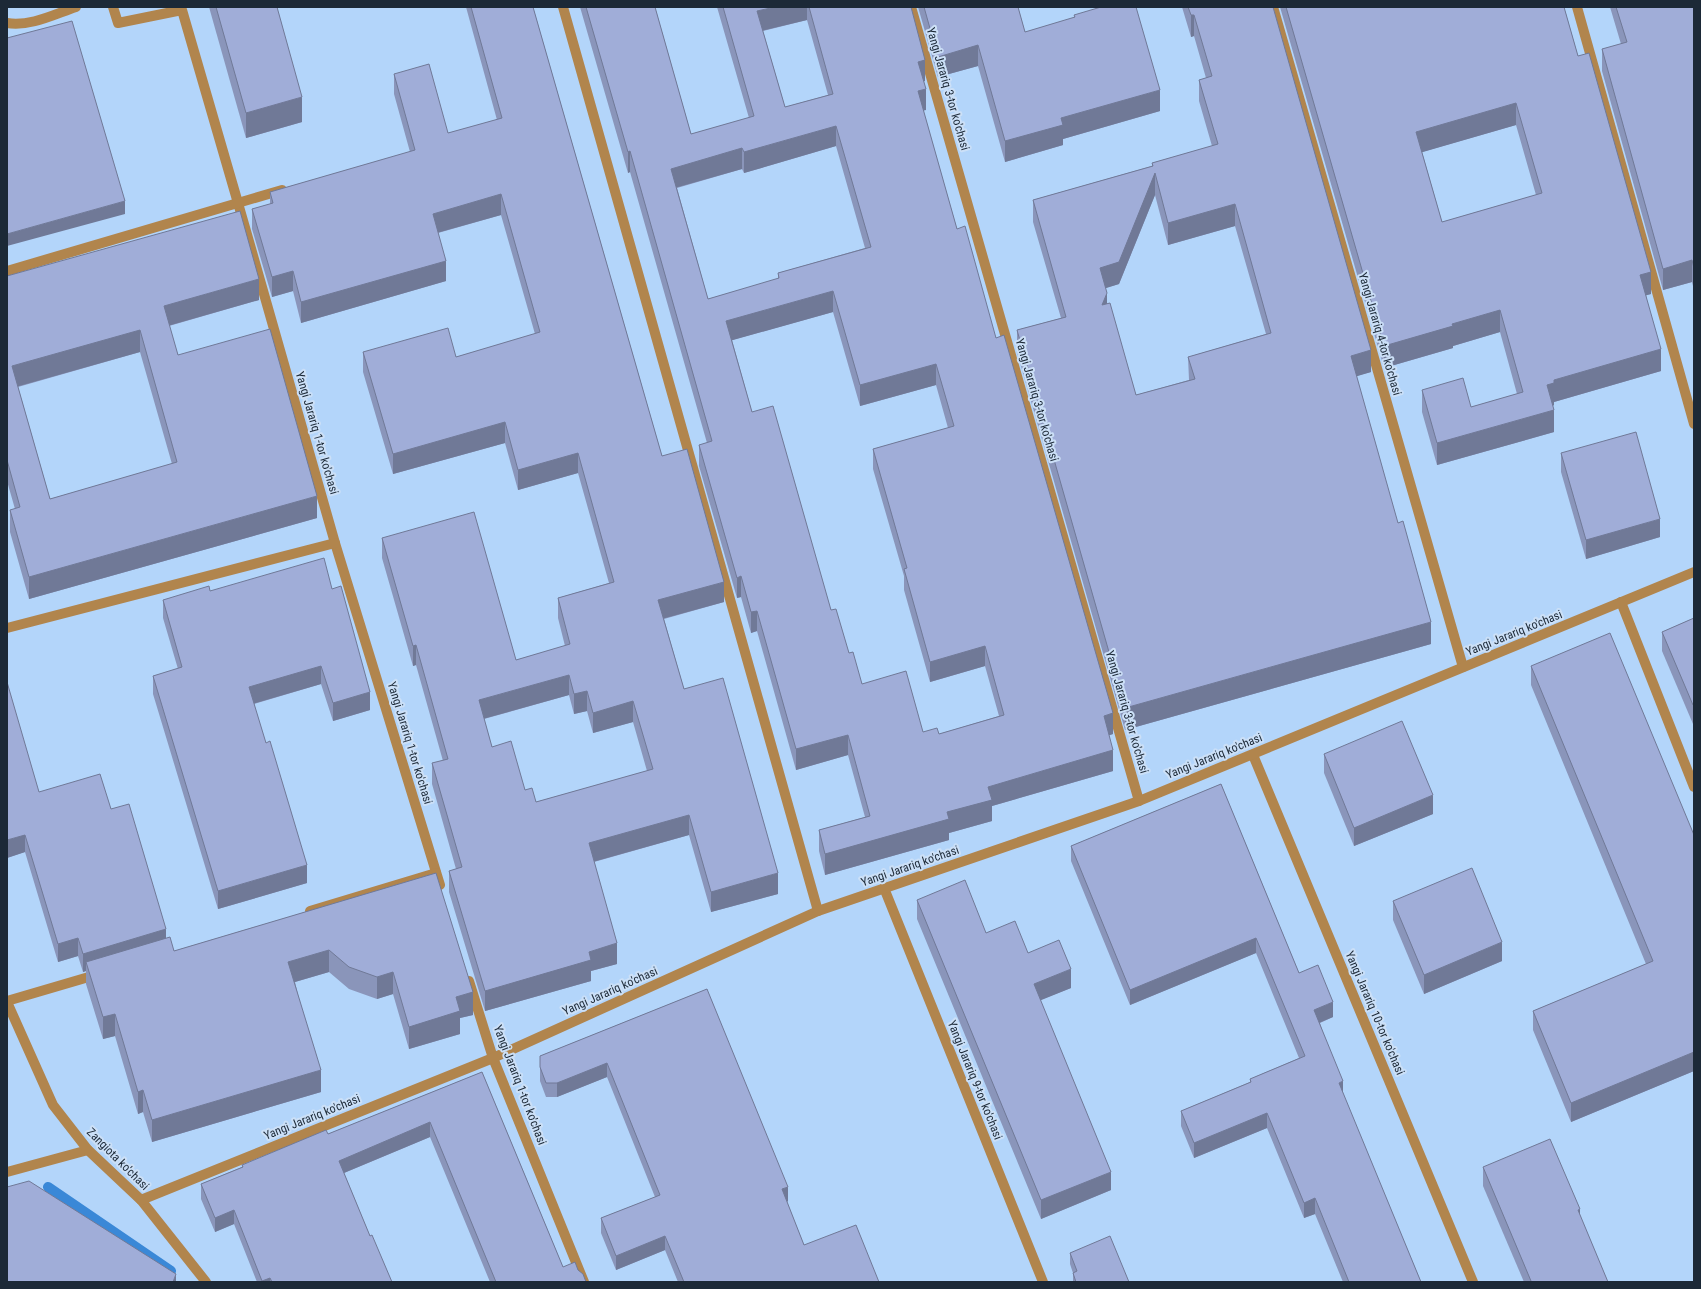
<svg xmlns="http://www.w3.org/2000/svg" width="1701" height="1289" viewBox="0 0 1701 1289" font-family="'Roboto Condensed',sans-serif">
<style>
.lines{fill:none;stroke-linecap:round;stroke-linejoin:round}
.stream{stroke:#3a88d7;stroke-width:10}
.service{stroke:#b1854d;stroke-width:10}
.minor{stroke:#b1854d;stroke-width:10}
.tertiary{stroke:#b1854d;stroke-width:10}
.wall{fill:#8a95ba;fill-rule:evenodd}
.shaded-wall{fill:#707997}
.building{fill:#a0add8;stroke:#707997;fill-rule:evenodd}
.labels{text-anchor:middle;stroke-width:4;stroke-linejoin:round;paint-order:stroke}
.street-label{font-size:12px;fill:#1c2937;stroke:#cce0f7}
</style>
<rect width="100%" height="100%" fill="#b3d5fa"/>
<g class="lines">
<!-- stream -->
<path class="stream" d="M 48,1187 L 171,1271"/>
<!-- service -->
<g class="service">
<path d="M 113,7 L 118,23 L 182,10 L 238,203"/>
<path d="M 7,23 C 30,27 55,14 76,7"/>
</g>
<!-- minor -->
<g class="minor">
<path d="M 563,7 L 818,911"/>
<path d="M 911,7 L 1139,801"/>
<path d="M 1273,7 L 1463,667"/>
<path d="M 1577,7 L 1694,424"/>
<path d="M 238,203 L 335,543 L 440,885"/>
<path d="M 7,271 L 282,190"/>
<path d="M 1621,602 L 1694,787"/>
<path d="M 7,628 L 335,543"/>
<path d="M 1253,755 L 1473,1282"/>
<path d="M 884,888 L 1043,1282"/>
<path d="M 310,911 L 436,873"/>
<path d="M 469,981 L 493,1058 L 584,1282"/>
<path d="M 7,1001 L 99,974"/>
<path d="M 7,1172 L 88,1150"/>
</g>
<!-- tertiary -->
<g class="tertiary">
<path d="M 7,1002 L 53,1105 L 88,1150 L 141,1200 L 206,1282"/>
<path d="M 141,1200 L 493,1058 L 818,911 L 1139,801 L 1694,572"/>
</g>
</g>
<!-- wall -->
<g class="wall">
<path d="M 209,7 L 277,7 L 302,122 L 246,138 Z"/>
<path d="M 466,7 L 533,7 L 662,456 L 724,602 L 664,619 L 684,689 L 778,894 L 711,912 L 689,835 L 594,862 L 617,964 L 591,971 L 591,981 L 485,1011 L 449,892 L 449,871 L 456,869 L 432,784 L 432,763 L 443,761 L 416,665 L 413,666 L 382,558 L 382,538 L 516,660 L 565,646 L 558,618 L 558,598 L 609,583 L 578,473 L 518,490 L 505,443 L 393,474 L 363,372 L 363,352 L 456,357 L 535,334 L 501,215 L 438,233 L 446,281 L 301,323 L 293,291 L 272,297 L 252,229 L 252,209 L 270,204 L 270,192 L 410,152 L 394,94 L 394,74 L 448,133 L 497,120 ZM 569,695 L 574,714 L 587,711 L 593,733 L 633,722 L 647,771 L 536,802 L 525,790 L 492,747 L 484,719 Z"/>
<path d="M 580,7 L 655,7 L 691,134 L 749,118 L 717,7 L 911,7 L 925,81 L 924,81 L 926,110 L 923,110 L 957,229 L 996,338 L 1113,734 L 1109,735 L 1113,771 L 992,806 L 992,821 L 949,833 L 949,840 L 825,875 L 819,851 L 819,830 L 865,817 L 848,755 L 796,770 L 757,631 L 751,633 L 741,597 L 737,598 L 699,466 L 699,445 L 707,443 L 630,172 L 628,173 ZM 807,20 L 828,95 L 785,107 L 763,31 ZM 836,146 L 865,248 L 778,273 L 778,279 L 708,299 L 677,188 L 742,169 L 744,173 ZM 833,312 L 860,406 L 936,385 L 948,428 L 873,449 L 873,469 L 904,576 L 904,590 L 930,682 L 985,666 L 999,716 L 939,734 L 923,732 L 862,684 L 831,610 L 752,412 L 732,340 Z"/>
<path d="M 918,7 L 1018,7 L 1025,32 L 1074,18 L 1074,15 L 1160,111 L 1063,139 L 1063,145 L 1005,162 L 978,66 L 938,77 Z"/>
<path d="M 1182,7 L 1273,7 L 1371,372 L 1356,376 L 1431,644 L 1125,730 L 1017,352 L 1017,330 L 1061,318 L 1033,222 L 1033,200 L 1152,166 L 1152,163 L 1212,146 L 1199,101 L 1199,80 L 1206,78 L 1194,36 L 1191,37 ZM 1155,195 L 1168,245 L 1235,226 L 1266,334 L 1188,357 L 1189,380 L 1136,395 L 1107,303 L 1105,288 L 1119,284 Z"/>
<path d="M 1280,7 L 1564,7 L 1578,56 L 1651,294 L 1646,295 L 1661,371 L 1554,402 L 1554,405 L 1553,406 L 1554,432 L 1437,465 L 1422,412 L 1422,390 L 1471,407 L 1517,394 L 1500,332 L 1453,346 L 1453,348 L 1384,368 ZM 1516,125 L 1536,195 L 1442,222 L 1422,152 Z"/>
<path d="M 1610,7 L 1694,7 L 1694,290 L 1692,282 L 1663,290 L 1602,71 L 1602,49 L 1621,44 Z"/>
<path d="M 7,276 L 259,300 L 169,326 L 178,355 L 317,518 L 29,599 L 10,532 L 10,510 L 15,509 L 7,481 ZM 140,352 L 172,464 L 50,499 L 18,387 Z"/>
<path d="M 1561,453 L 1660,537 L 1586,559 L 1561,472 Z"/>
<path d="M 332,589 L 370,710 L 333,721 L 321,684 L 254,704 L 307,883 L 218,909 L 153,694 L 153,676 L 178,669 L 163,618 L 163,600 L 210,591 Z"/>
<path d="M 1694,618 L 1694,724 L 1693,724 L 1662,651 L 1662,632 Z"/>
<path d="M 1531,666 L 1694,835 L 1694,1071 L 1571,1122 L 1533,1030 L 1533,1011 L 1646,964 L 1531,685 Z"/>
<path d="M 1324,754 L 1433,814 L 1354,846 L 1324,773 Z"/>
<path d="M 1221,784 L 1299,973 L 1333,1017 L 1320,1023 L 1343,1095 L 1421,1282 L 1343,1282 L 1315,1214 L 1304,1218 L 1267,1128 L 1194,1158 L 1181,1126 L 1181,1111 L 1250,1082 L 1250,1079 L 1299,1058 L 1256,953 L 1130,1005 L 1071,861 L 1071,846 Z"/>
<path d="M 39,792 L 111,809 L 166,938 L 174,951 L 436,873 L 473,1015 L 460,1018 L 460,1034 L 409,1049 L 393,994 L 377,999 L 349,989 L 329,972 L 295,982 L 321,1092 L 152,1142 L 143,1112 L 138,1114 L 115,1036 L 103,1039 L 86,984 L 86,971 L 83,972 L 78,956 L 58,962 L 25,852 L 7,858 Z"/>
<path d="M 917,900 L 1028,953 L 1071,988 L 1040,1000 L 1111,1190 L 1041,1219 L 917,919 Z"/>
<path d="M 1393,901 L 1502,961 L 1424,994 L 1393,920 Z"/>
<path d="M 707,989 L 788,1201 L 787,1202 L 804,1245 L 879,1282 L 678,1282 L 665,1250 L 616,1270 L 601,1233 L 601,1218 L 655,1197 L 607,1077 L 557,1097 L 546,1097 L 540,1081 L 540,1056 Z"/>
<path d="M 482,1072 L 563,1267 L 578,1270 L 586,1282 L 490,1282 L 430,1137 L 344,1173 L 370,1236 L 392,1282 L 257,1282 L 234,1224 L 215,1232 L 201,1199 L 201,1184 L 242,1167 L 242,1165 L 328,1134 Z"/>
<path d="M 1483,1167 L 1580,1216 L 1608,1282 L 1524,1282 L 1483,1186 Z"/>
<path d="M 1070,1253 L 1129,1282 L 1073,1282 L 1073,1273 L 1070,1264 Z"/>
</g>
<!-- shaded-wall -->
<g class="shaded-wall">
<path d="M 775,7 L 807,7 L 807,20 L 757,32 L 757,11 Z"/>
<path d="M 1191,15 L 1194,15 L 1194,36 L 1191,37 Z"/>
<path d="M 978,45 L 978,66 L 938,77 L 938,57 Z"/>
<path d="M 925,60 L 925,81 L 918,83 L 918,62 Z"/>
<path d="M 926,89 L 926,110 L 918,112 L 918,91 Z"/>
<path d="M 1160,90 L 1160,111 L 1063,139 L 1063,145 L 1005,162 L 1005,141 L 1061,118 Z"/>
<path d="M 302,97 L 302,122 L 246,138 L 246,113 Z"/>
<path d="M 1516,103 L 1516,125 L 1416,154 L 1416,132 Z"/>
<path d="M 836,126 L 836,146 L 744,173 L 744,152 Z"/>
<path d="M 742,148 L 742,169 L 671,189 L 671,169 Z"/>
<path d="M 630,151 L 630,172 L 628,173 L 628,152 Z"/>
<path d="M 1155,173 L 1155,195 L 1119,284 L 1100,290 L 1100,268 Z"/>
<path d="M 501,194 L 501,215 L 433,234 L 433,214 Z"/>
<path d="M 125,201 L 125,214 L 7,246 L 7,234 Z"/>
<path d="M 1235,204 L 1235,226 L 1168,245 L 1168,223 Z"/>
<path d="M 1692,260 L 1692,282 L 1663,290 L 1663,269 Z"/>
<path d="M 446,261 L 446,281 L 301,323 L 301,302 Z"/>
<path d="M 293,271 L 293,291 L 272,297 L 272,277 Z"/>
<path d="M 1651,272 L 1651,294 L 1640,297 L 1640,275 Z"/>
<path d="M 259,279 L 259,300 L 164,327 L 164,306 Z"/>
<path d="M 833,291 L 833,312 L 726,342 L 726,321 Z"/>
<path d="M 1107,293 L 1107,315 L 1102,305 Z"/>
<path d="M 1500,310 L 1500,332 L 1453,346 L 1453,348 L 1384,368 L 1384,346 L 1452,324 Z"/>
<path d="M 140,330 L 140,352 L 12,388 L 12,366 Z"/>
<path d="M 1661,349 L 1661,371 L 1554,402 L 1554,405 L 1547,407 L 1547,385 L 1554,380 Z"/>
<path d="M 1371,350 L 1371,372 L 1351,378 L 1351,356 Z"/>
<path d="M 936,364 L 936,385 L 860,406 L 860,385 Z"/>
<path d="M 1554,410 L 1554,432 L 1437,465 L 1437,443 Z"/>
<path d="M 505,422 L 505,443 L 393,474 L 393,454 Z"/>
<path d="M 578,453 L 578,473 L 518,490 L 518,470 Z"/>
<path d="M 317,496 L 317,518 L 29,599 L 29,577 Z"/>
<path d="M 1660,519 L 1660,537 L 1586,559 L 1586,540 Z"/>
<path d="M 741,576 L 741,597 L 737,598 L 737,578 Z"/>
<path d="M 724,582 L 724,602 L 658,620 L 658,600 Z"/>
<path d="M 757,611 L 757,631 L 751,633 L 751,612 Z"/>
<path d="M 1431,622 L 1431,644 L 1125,730 L 1125,708 Z"/>
<path d="M 416,645 L 416,665 L 413,666 L 413,646 Z"/>
<path d="M 985,646 L 985,666 L 930,682 L 930,662 Z"/>
<path d="M 321,666 L 321,684 L 249,705 L 249,687 Z"/>
<path d="M 569,675 L 569,695 L 479,720 L 479,700 Z"/>
<path d="M 587,691 L 587,711 L 574,714 L 574,694 Z"/>
<path d="M 370,692 L 370,710 L 333,721 L 333,703 Z"/>
<path d="M 633,701 L 633,722 L 593,733 L 593,713 Z"/>
<rect x="1693" y="705" width="1" height="19"/>
<path d="M 1113,713 L 1113,734 L 1104,737 L 1104,716 Z"/>
<path d="M 848,735 L 848,755 L 796,770 L 796,749 Z"/>
<path d="M 1113,750 L 1113,771 L 992,806 L 992,821 L 949,833 L 949,840 L 825,875 L 825,854 L 947,812 L 988,787 Z"/>
<path d="M 1433,795 L 1433,814 L 1354,846 L 1354,828 Z"/>
<path d="M 689,815 L 689,835 L 589,863 L 589,843 Z"/>
<path d="M 25,835 L 25,852 L 7,858 L 7,840 Z"/>
<path d="M 307,865 L 307,883 L 218,909 L 218,891 Z"/>
<path d="M 778,873 L 778,894 L 711,912 L 711,892 Z"/>
<path d="M 166,929 L 166,947 L 86,962 L 86,971 L 83,972 L 83,954 Z"/>
<path d="M 78,938 L 78,956 L 58,962 L 58,944 Z"/>
<path d="M 1256,938 L 1256,953 L 1130,1005 L 1130,990 Z"/>
<path d="M 1502,942 L 1502,961 L 1424,994 L 1424,975 Z"/>
<path d="M 617,943 L 617,964 L 591,971 L 591,981 L 485,1011 L 485,991 L 589,952 Z"/>
<path d="M 329,950 L 329,972 L 288,984 L 288,962 Z"/>
<path d="M 1071,969 L 1071,988 L 1034,1003 L 1034,984 Z"/>
<path d="M 393,972 L 393,994 L 377,999 L 377,977 Z"/>
<path d="M 473,992 L 473,1015 L 460,1018 L 460,1034 L 409,1049 L 409,1027 L 456,997 Z"/>
<path d="M 1333,1002 L 1333,1017 L 1314,1025 L 1314,1010 Z"/>
<path d="M 115,1014 L 115,1036 L 103,1039 L 103,1017 Z"/>
<path d="M 1694,1052 L 1694,1071 L 1571,1122 L 1571,1103 Z"/>
<path d="M 607,1063 L 607,1077 L 557,1097 L 557,1083 Z"/>
<path d="M 321,1070 L 321,1092 L 152,1142 L 152,1120 Z"/>
<path d="M 1343,1081 L 1343,1096 L 1339,1083 Z"/>
<path d="M 143,1090 L 143,1112 L 138,1114 L 138,1092 Z"/>
<path d="M 1267,1113 L 1267,1128 L 1194,1158 L 1194,1143 Z"/>
<path d="M 430,1122 L 430,1137 L 339,1175 L 339,1161 Z"/>
<path d="M 1111,1172 L 1111,1190 L 1041,1219 L 1041,1200 Z"/>
<path d="M 788,1187 L 788,1201 L 782,1204 L 782,1189 Z"/>
<path d="M 1315,1198 L 1315,1214 L 1304,1218 L 1304,1203 Z"/>
<path d="M 1580,1209 L 1580,1228 L 1578,1210 Z"/>
<path d="M 234,1210 L 234,1224 L 215,1232 L 215,1218 Z"/>
<path d="M 665,1236 L 665,1250 L 616,1270 L 616,1256 Z"/>
<path d="M 176,1274 L 176,1282 L 173,1282 Z"/>
<path d="M 270,1278 L 270,1282 L 262,1282 L 262,1281 Z"/>
</g>
<!-- building -->
<g class="building">
<path d="M 216,7 L 277,7 L 302,97 L 246,113 Z"/>
<path d="M 471,7 L 533,7 L 662,456 L 687,449 L 724,582 L 658,600 L 684,689 L 723,678 L 778,873 L 711,892 L 689,815 L 589,843 L 617,943 L 589,952 L 591,960 L 485,991 L 449,871 L 462,867 L 432,763 L 448,759 L 416,645 L 413,646 L 382,538 L 474,512 L 516,660 L 570,644 L 558,598 L 614,582 L 578,453 L 518,470 L 505,422 L 393,454 L 363,352 L 448,328 L 456,357 L 540,332 L 501,194 L 433,214 L 446,261 L 301,302 L 293,271 L 272,277 L 252,209 L 273,203 L 270,192 L 415,150 L 394,74 L 429,64 L 448,133 L 502,118 ZM 569,675 L 574,694 L 587,691 L 593,713 L 633,701 L 653,769 L 536,802 L 532,788 L 525,790 L 511,741 L 492,747 L 479,700 Z"/>
<path d="M 586,7 L 655,7 L 691,134 L 754,116 L 723,7 L 775,7 L 757,11 L 785,107 L 833,94 L 809,7 L 911,7 L 925,60 L 918,62 L 926,89 L 918,91 L 957,229 L 965,226 L 996,338 L 1004,335 L 1113,713 L 1104,716 L 1113,750 L 988,787 L 992,800 L 947,812 L 949,819 L 825,854 L 819,830 L 870,816 L 848,735 L 796,749 L 757,611 L 751,612 L 741,576 L 737,578 L 699,445 L 712,441 L 630,151 L 628,152 ZM 836,126 L 871,247 L 778,273 L 779,278 L 708,299 L 671,169 L 742,148 L 744,152 ZM 833,291 L 860,385 L 936,364 L 954,426 L 873,449 L 907,568 L 904,569 L 930,662 L 985,646 L 1004,715 L 939,734 L 937,728 L 923,732 L 906,671 L 862,684 L 853,652 L 849,653 L 836,609 L 831,610 L 773,406 L 752,412 L 726,321 Z"/>
<path d="M 924,7 L 1018,7 L 1025,32 L 1075,17 L 1074,15 L 1101,7 L 1136,7 L 1160,90 L 1061,118 L 1063,125 L 1005,141 L 978,45 L 938,57 Z"/>
<path d="M 1188,7 L 1273,7 L 1371,350 L 1351,356 L 1398,523 L 1403,521 L 1431,622 L 1125,708 L 1017,330 L 1066,317 L 1033,200 L 1153,166 L 1152,163 L 1218,144 L 1199,80 L 1212,76 L 1194,15 L 1191,15 ZM 1155,173 L 1168,223 L 1235,204 L 1271,333 L 1188,357 L 1195,379 L 1136,395 L 1110,303 L 1102,305 L 1107,293 L 1100,268 L 1119,262 Z"/>
<path d="M 1286,7 L 1564,7 L 1578,56 L 1589,53 L 1651,272 L 1640,275 L 1661,349 L 1554,380 L 1554,383 L 1547,385 L 1554,410 L 1437,443 L 1422,390 L 1463,378 L 1471,407 L 1523,392 L 1500,310 L 1452,324 L 1453,326 L 1384,346 ZM 1516,103 L 1542,193 L 1442,222 L 1416,132 Z"/>
<path d="M 1616,7 L 1694,7 L 1694,268 L 1692,260 L 1663,269 L 1602,49 L 1627,42 Z"/>
<path d="M 72,21 L 125,201 L 7,234 L 7,38 Z"/>
<path d="M 240,211 L 259,279 L 164,306 L 178,355 L 270,329 L 317,496 L 29,577 L 10,510 L 20,507 L 7,460 L 7,276 ZM 140,330 L 177,462 L 50,499 L 12,366 Z"/>
<path d="M 1636,432 L 1660,519 L 1586,540 L 1561,453 Z"/>
<path d="M 324,558 L 332,589 L 341,586 L 370,692 L 333,703 L 321,666 L 249,687 L 266,743 L 270,741 L 307,865 L 218,891 L 153,676 L 182,667 L 163,600 L 209,586 L 210,591 Z"/>
<path d="M 1694,618 L 1694,705 L 1693,705 L 1662,632 Z"/>
<path d="M 1610,633 L 1694,835 L 1694,1052 L 1571,1103 L 1533,1011 L 1653,961 L 1531,666 Z"/>
<path d="M 7,682 L 39,792 L 100,774 L 111,809 L 129,804 L 166,929 L 83,954 L 78,938 L 58,944 L 25,835 L 7,840 Z"/>
<path d="M 1402,721 L 1433,795 L 1354,828 L 1324,754 Z"/>
<path d="M 1221,784 L 1299,973 L 1318,965 L 1333,1002 L 1314,1010 L 1343,1081 L 1339,1083 L 1421,1282 L 1349,1282 L 1315,1198 L 1304,1203 L 1267,1113 L 1194,1143 L 1181,1111 L 1251,1082 L 1250,1079 L 1305,1056 L 1256,938 L 1130,990 L 1071,846 Z"/>
<path d="M 1472,868 L 1502,942 L 1424,975 L 1393,901 Z"/>
<path d="M 436,873 L 473,992 L 456,997 L 460,1011 L 409,1027 L 393,972 L 377,977 L 349,967 L 329,950 L 288,962 L 321,1070 L 152,1120 L 143,1090 L 138,1092 L 115,1014 L 103,1017 L 86,962 L 170,937 L 174,951 Z"/>
<path d="M 965,880 L 986,933 L 1015,921 L 1028,953 L 1059,940 L 1071,969 L 1034,984 L 1111,1172 L 1041,1200 L 917,900 Z"/>
<path d="M 707,989 L 788,1187 L 782,1189 L 804,1245 L 856,1225 L 879,1282 L 684,1282 L 665,1236 L 616,1256 L 601,1218 L 660,1195 L 607,1063 L 557,1083 L 546,1083 L 540,1067 L 540,1056 Z"/>
<path d="M 482,1072 L 563,1267 L 575,1262 L 578,1270 L 583,1274 L 586,1282 L 496,1282 L 430,1122 L 339,1161 L 370,1236 L 372,1235 L 392,1282 L 272,1282 L 270,1278 L 262,1281 L 234,1210 L 215,1218 L 201,1184 L 243,1167 L 242,1165 L 326,1130 L 328,1134 Z"/>
<path d="M 1550,1139 L 1580,1209 L 1578,1210 L 1608,1282 L 1530,1282 L 1531,1281 L 1483,1167 Z"/>
<path d="M 29,1181 L 176,1274 L 173,1282 L 7,1282 L 7,1187 Z"/>
<path d="M 1110,1236 L 1129,1282 L 1076,1282 L 1073,1273 L 1077,1271 L 1070,1253 Z"/>
</g>
<g class="labels">
<!-- street labels -->
<g class="street-label">
<text transform="translate(948 89) rotate(74)" y="4">Yangi Jarariq 3-tor ko'chasi</text>
<text transform="translate(1380 334) rotate(74)" y="4">Yangi Jarariq 4-tor ko'chasi</text>
<text transform="translate(1037 400) rotate(74)" y="4">Yangi Jarariq 3-tor ko'chasi</text>
<text transform="translate(317 433) rotate(74)" y="4">Yangi Jarariq 1-tor ko'chasi</text>
<text transform="translate(1514 633) rotate(-22)" y="4">Yangi Jarariq ko'chasi</text>
<text transform="translate(1127 712) rotate(74)" y="4">Yangi Jarariq 3-tor ko'chasi</text>
<text transform="translate(410 743) rotate(73)" y="4">Yangi Jarariq 1-tor ko'chasi</text>
<text transform="translate(1214 756) rotate(-22)" y="4">Yangi Jarariq ko'chasi</text>
<text transform="translate(910 866) rotate(-19)" y="4">Yangi Jarariq ko'chasi</text>
<text transform="translate(610 991) rotate(-24)" y="4">Yangi Jarariq ko'chasi</text>
<text transform="translate(1375 1013) rotate(67)" y="4">Yangi Jarariq 10-tor ko'chasi</text>
<text transform="translate(975 1080) rotate(68)" y="4">Yangi Jarariq 9-tor ko'chasi</text>
<text transform="translate(520 1085) rotate(69)" y="4">Yangi Jarariq 1-tor ko'chasi</text>
<text transform="translate(312 1117) rotate(-22)" y="4">Yangi Jarariq ko'chasi</text>
<text transform="translate(118 1159) rotate(45)" y="4">Zangiota ko'chasi</text>
</g>
</g>
<!-- border -->
<rect width="1701" height="1289" fill="none" stroke="#1c2937" stroke-width="16"/>
</svg>
